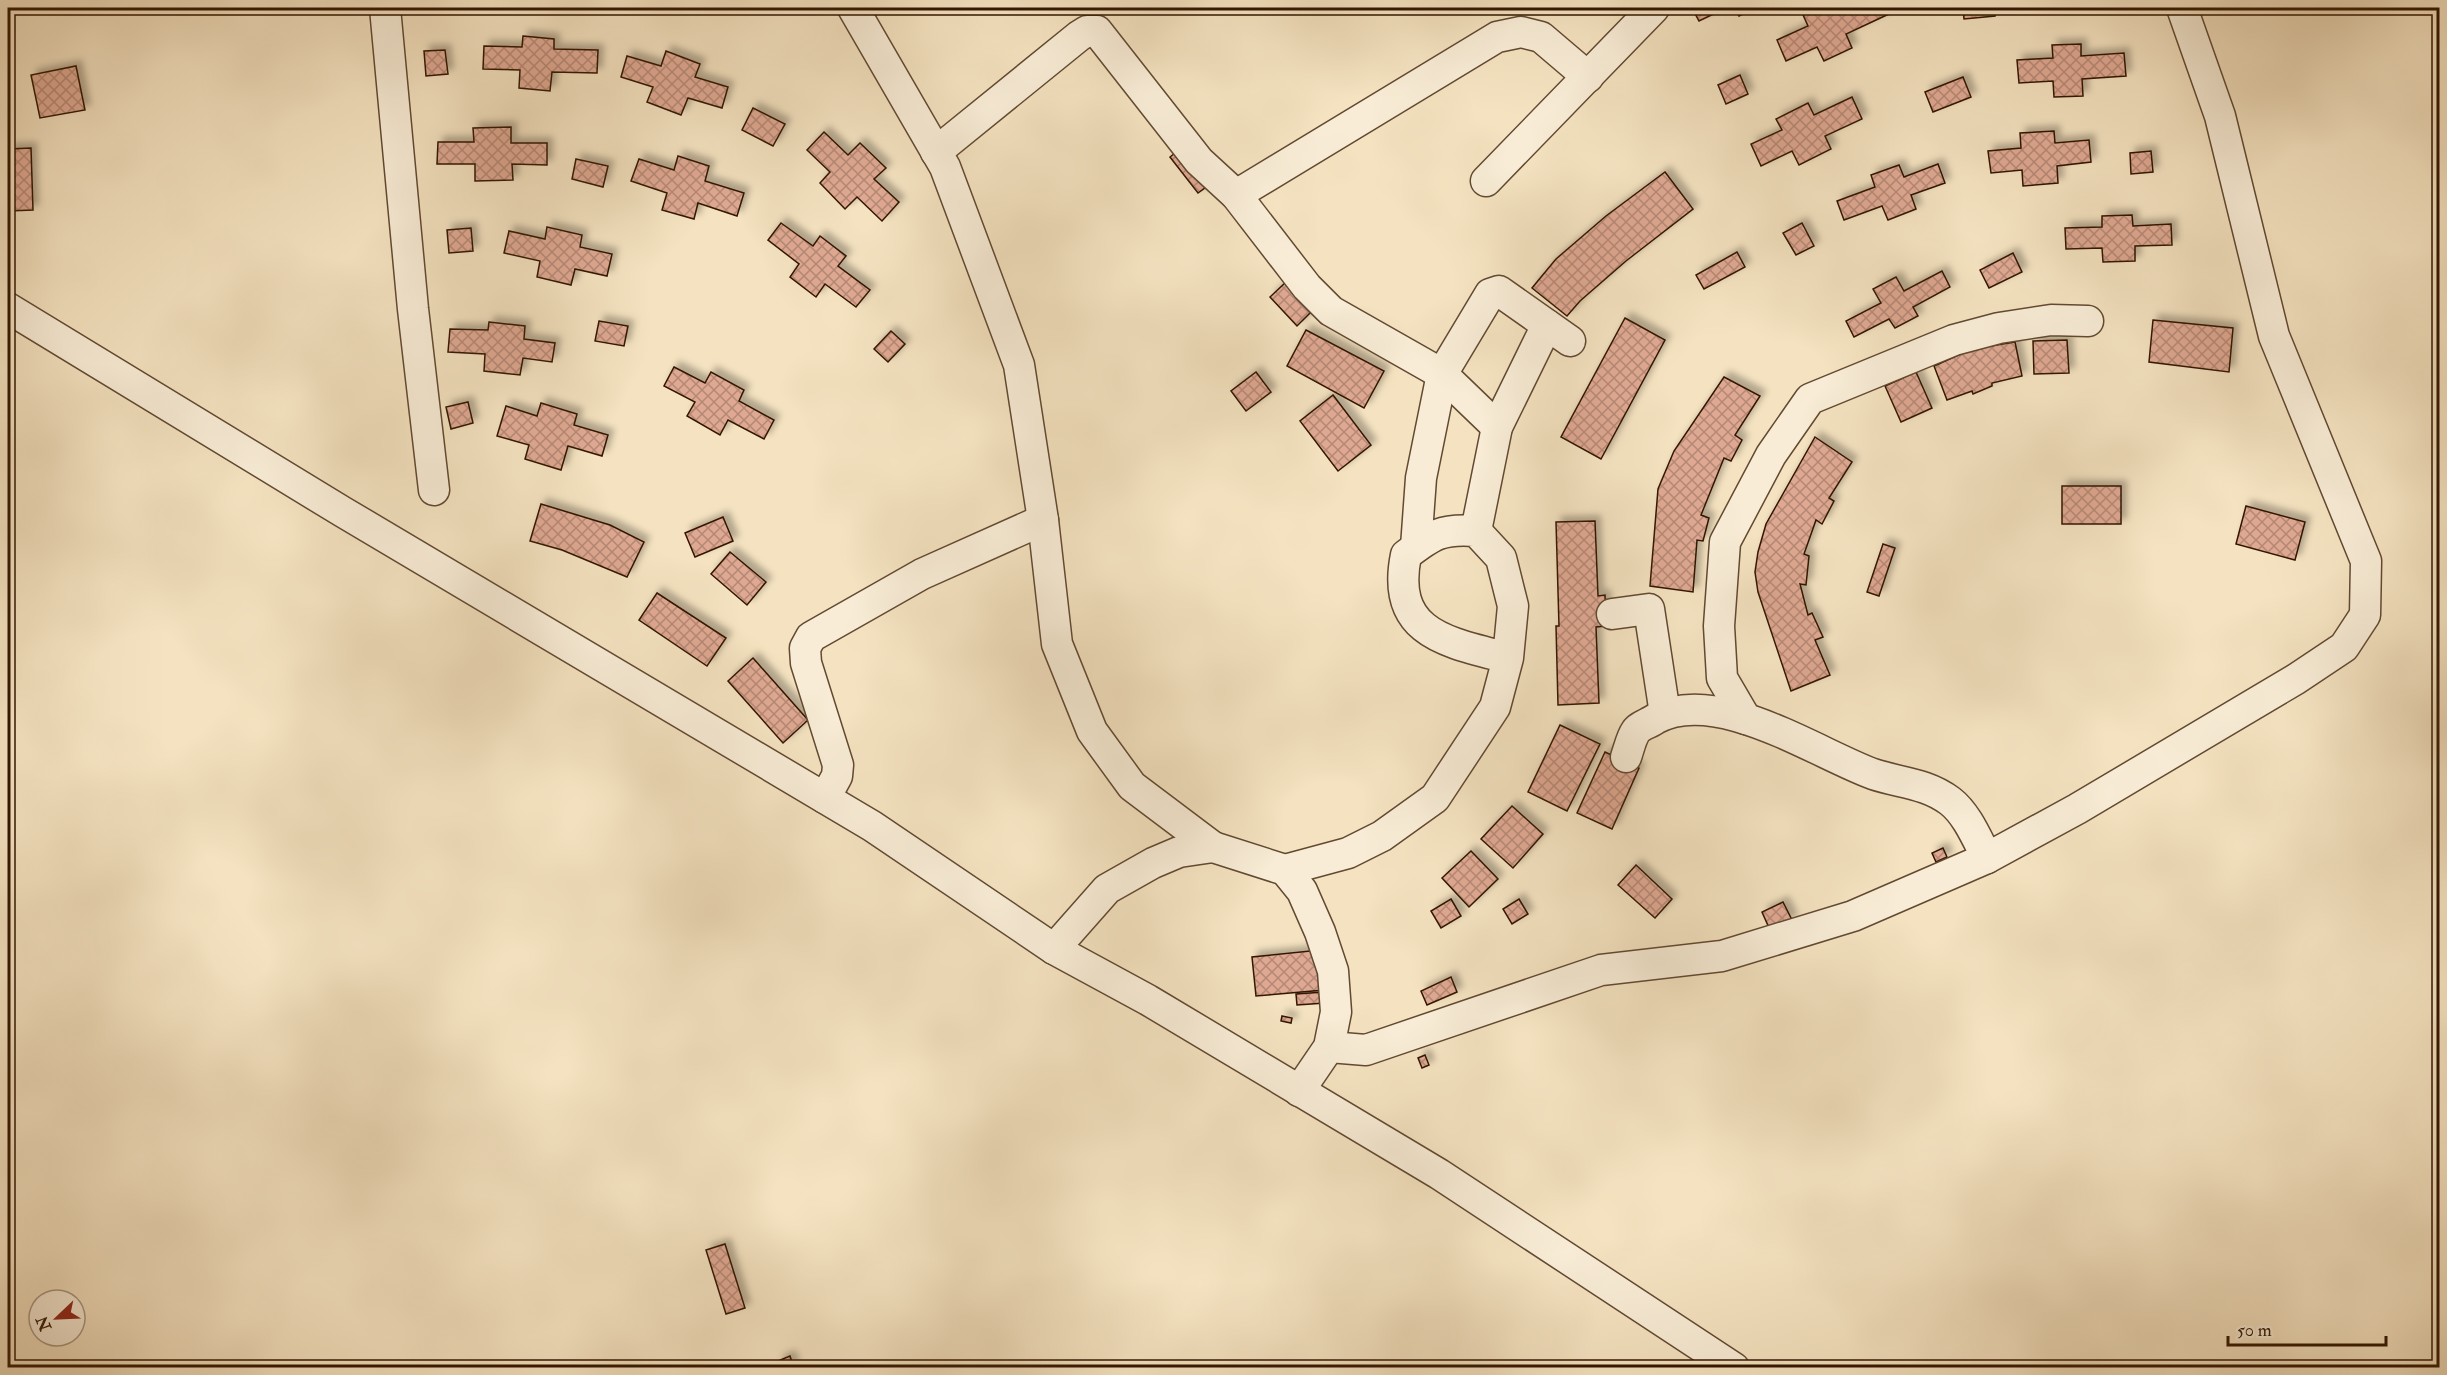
<svg xmlns="http://www.w3.org/2000/svg" width="2447" height="1375" viewBox="0 0 2447 1375" font-family="'IM FELL Double Pica',serif">
<style>
.building{fill:url(#building-cross-hatch);stroke:#321601;stroke-width:1.5;filter:url(#shadow)}
.lines{fill:none;stroke-linecap:round;stroke-linejoin:round}
.minor-casing{stroke:#624931;stroke-width:33}
.minor{stroke:#f8ecd6;stroke-width:30}
</style>
<defs>
<pattern id="building-cross-hatch" width="8" height="8" patternUnits="userSpaceOnUse" patternTransform="scale(1.5)"><rect width="8" height="8" fill="#dfa892"/><path d="M0 0l8 8M0 8l8-8" fill="none" stroke="#b58875"/></pattern>
<filter id="shadow"><feDropShadow dx="5.5" dy="-5.5" stdDeviation="3" flood-color="#0004"/></filter>
</defs>
<rect width="100%" height="100%" fill="#f4e2c0"/>
<filter id="stains"><feTurbulence type="fractalNoise" baseFrequency=".00333" numOctaves="4"/><feColorMatrix values="0 0 0 0 .2 0 0 0 0 .09 0 0 0 0 .02 0 0 0 .5 -.17"/></filter>
<radialGradient id="worn" r=".72"><stop offset=".6" stop-color="#630" stop-opacity="0"/><stop offset="1" stop-color="#630" stop-opacity=".3"/></radialGradient>
<!-- building -->
<g class="building">
<path d="M 1692,8 L 1726,8 L 1699,21 Z"/>
<path d="M 1734,8 L 1756,8 L 1739,16 Z"/>
<path d="M 1819,8 L 1834,8 L 1836,13 L 1849,8 L 1889,8 L 1891,13 L 1846,34 L 1852,48 L 1824,61 L 1817,47 L 1786,61 L 1777,40 L 1808,26 L 1803,15 Z"/>
<path d="M 1963,8 L 1995,8 L 1995,16 L 1964,19 Z"/>
<path d="M 523,36 L 554,39 L 554,49 L 598,50 L 597,73 L 552,72 L 550,91 L 519,88 L 520,70 L 483,69 L 484,46 L 522,47 Z"/>
<path d="M 2081,44 L 2081,56 L 2124,53 L 2126,76 L 2082,79 L 2083,96 L 2054,97 L 2053,81 L 2019,83 L 2017,60 L 2053,58 L 2052,45 Z"/>
<path d="M 445,50 L 448,74 L 426,76 L 424,51 Z"/>
<path d="M 666,51 L 700,64 L 695,77 L 728,87 L 722,108 L 688,98 L 681,115 L 647,102 L 653,87 L 621,77 L 627,56 L 661,66 Z"/>
<path d="M 76,66 L 85,110 L 40,118 L 31,75 Z"/>
<path d="M 1740,75 L 1748,94 L 1726,104 L 1718,85 Z"/>
<path d="M 1963,77 L 1971,97 L 1933,112 L 1925,92 Z"/>
<path d="M 1852,97 L 1862,119 L 1825,136 L 1831,149 L 1799,165 L 1792,151 L 1761,166 L 1751,144 L 1782,130 L 1776,119 L 1808,103 L 1814,115 Z"/>
<path d="M 753,108 L 785,124 L 773,146 L 742,130 Z"/>
<path d="M 511,127 L 511,143 L 547,143 L 547,165 L 512,164 L 513,180 L 475,181 L 475,164 L 437,164 L 438,142 L 474,142 L 473,128 Z"/>
<path d="M 2054,131 L 2055,143 L 2089,140 L 2091,162 L 2057,166 L 2058,183 L 2023,186 L 2022,170 L 1991,173 L 1988,151 L 2021,148 L 2020,133 Z"/>
<path d="M 824,132 L 848,155 L 860,143 L 886,168 L 874,179 L 899,202 L 882,221 L 857,197 L 845,209 L 820,183 L 830,172 L 807,150 Z"/>
<path d="M 31,148 L 33,210 L 8,211 L 8,149 Z"/>
<path d="M 1180,149 L 1209,185 L 1198,193 L 1170,157 Z"/>
<path d="M 2151,151 L 2153,172 L 2131,174 L 2130,153 Z"/>
<path d="M 678,156 L 709,166 L 705,181 L 744,193 L 737,216 L 698,203 L 694,219 L 662,210 L 667,193 L 631,181 L 639,159 L 674,170 Z"/>
<path d="M 576,159 L 608,166 L 603,187 L 572,179 Z"/>
<path d="M 1938,164 L 1945,183 L 1911,195 L 1916,209 L 1888,220 L 1882,206 L 1844,220 L 1837,201 L 1875,187 L 1871,175 L 1899,165 L 1904,177 Z"/>
<path d="M 1665,172 L 1693,209 L 1626,261 L 1580,301 L 1567,316 L 1532,288 L 1556,259 L 1606,216 Z"/>
<path d="M 2132,215 L 2133,226 L 2171,224 L 2172,245 L 2135,246 L 2135,261 L 2103,262 L 2102,248 L 2066,249 L 2065,228 L 2102,227 L 2102,216 Z"/>
<path d="M 781,223 L 813,246 L 820,236 L 846,256 L 838,266 L 870,290 L 856,307 L 825,284 L 816,297 L 790,277 L 799,264 L 768,240 Z"/>
<path d="M 1802,223 L 1814,246 L 1796,255 L 1783,233 Z"/>
<path d="M 547,227 L 582,235 L 580,247 L 612,254 L 607,276 L 575,269 L 571,285 L 537,277 L 540,261 L 504,253 L 509,231 L 545,239 Z"/>
<path d="M 471,228 L 473,251 L 449,253 L 447,230 Z"/>
<path d="M 1737,252 L 1745,267 L 1704,289 L 1696,275 Z"/>
<path d="M 2013,253 L 2022,272 L 1989,288 L 1980,270 Z"/>
<path d="M 1942,271 L 1950,287 L 1913,307 L 1918,316 L 1895,328 L 1889,319 L 1854,337 L 1846,321 L 1881,303 L 1873,289 L 1896,277 L 1904,291 Z"/>
<path d="M 1286,282 L 1313,310 L 1297,326 L 1270,297 Z"/>
<path d="M 1625,318 L 1665,340 L 1601,459 L 1561,437 Z"/>
<path d="M 2153,320 L 2233,328 L 2229,372 L 2149,362 Z"/>
<path d="M 599,321 L 628,326 L 624,346 L 595,341 Z"/>
<path d="M 489,322 L 525,326 L 524,339 L 555,343 L 552,362 L 523,358 L 520,375 L 484,371 L 485,354 L 448,352 L 450,329 L 488,330 Z"/>
<path d="M 1306,330 L 1384,371 L 1364,408 L 1287,366 Z"/>
<path d="M 891,331 L 905,344 L 888,362 L 874,349 Z"/>
<path d="M 2067,340 L 2069,373 L 2034,374 L 2033,341 Z"/>
<path d="M 2015,342 L 2022,376 L 1992,383 L 1992,386 L 1973,394 L 1972,391 L 1947,400 L 1934,366 L 1972,349 Z"/>
<path d="M 674,367 L 705,383 L 711,372 L 744,390 L 739,401 L 774,420 L 764,439 L 728,420 L 720,435 L 687,416 L 695,402 L 664,386 Z"/>
<path d="M 1256,372 L 1271,392 L 1246,411 L 1231,391 Z"/>
<path d="M 1916,372 L 1932,408 L 1901,422 L 1885,386 Z"/>
<path d="M 1724,377 L 1760,396 L 1735,435 L 1742,440 L 1731,461 L 1724,458 L 1701,515 L 1709,518 L 1703,541 L 1697,540 L 1693,592 L 1650,586 L 1658,489 L 1674,451 Z"/>
<path d="M 1333,395 L 1371,445 L 1338,471 L 1300,421 Z"/>
<path d="M 468,402 L 473,423 L 451,429 L 446,407 Z"/>
<path d="M 541,403 L 577,414 L 574,425 L 608,435 L 602,456 L 568,446 L 561,470 L 525,459 L 529,445 L 497,436 L 506,406 L 537,416 Z"/>
<path d="M 1815,437 L 1852,462 L 1829,498 L 1834,501 L 1822,524 L 1816,520 L 1804,554 L 1809,556 L 1806,585 L 1800,584 L 1808,615 L 1812,613 L 1823,637 L 1815,640 L 1830,675 L 1791,691 L 1758,592 L 1755,572 L 1758,552 L 1766,524 Z"/>
<rect x="2062" y="486" width="59" height="38"/>
<path d="M 541,504 L 610,525 L 644,542 L 627,577 L 562,550 L 530,541 Z"/>
<path d="M 2246,506 L 2305,522 L 2295,560 L 2236,544 Z"/>
<path d="M 723,517 L 733,541 L 695,557 L 685,533 Z"/>
<path d="M 1595,521 L 1598,596 L 1605,595 L 1606,626 L 1596,627 L 1599,703 L 1558,705 L 1556,626 L 1559,626 L 1556,522 Z"/>
<path d="M 1883,544 L 1895,548 L 1879,596 L 1867,592 Z"/>
<path d="M 730,552 L 766,582 L 747,605 L 711,574 Z"/>
<path d="M 657,593 L 726,638 L 707,666 L 639,620 Z"/>
<path d="M 753,658 L 808,720 L 783,743 L 728,681 Z"/>
<path d="M 1560,725 L 1600,744 L 1567,811 L 1528,792 Z"/>
<path d="M 1605,752 L 1639,768 L 1612,829 L 1577,813 Z"/>
<path d="M 1512,806 L 1543,834 L 1513,868 L 1481,839 Z"/>
<path d="M 1943,848 L 1947,857 L 1936,862 L 1932,853 Z"/>
<path d="M 1471,851 L 1498,879 L 1469,907 L 1442,878 Z"/>
<path d="M 1636,865 L 1672,899 L 1655,918 L 1618,885 Z"/>
<path d="M 1451,899 L 1461,916 L 1441,928 L 1431,911 Z"/>
<path d="M 1519,899 L 1528,914 L 1512,924 L 1503,909 Z"/>
<path d="M 1783,902 L 1792,920 L 1770,930 L 1762,912 Z"/>
<path d="M 1320,950 L 1324,990 L 1256,996 L 1252,957 Z"/>
<path d="M 1451,977 L 1457,992 L 1427,1005 L 1421,991 Z"/>
<path d="M 1324,992 L 1325,1003 L 1297,1005 L 1296,994 Z"/>
<path d="M 1282,1016 L 1292,1018 L 1291,1023 L 1281,1021 Z"/>
<path d="M 1425,1055 L 1429,1065 L 1422,1068 L 1418,1058 Z"/>
<path d="M 725,1244 L 745,1308 L 726,1314 L 706,1250 Z"/>
<path d="M 790,1356 L 794,1368 L 781,1368 L 778,1361 Z"/>
</g>
<g class="lines">
<defs>
<g id="minor">
<path d="M 385,8 L 413,309 L 434,490"/>
<path d="M 853,8 L 945,167 L 1019,365 L 1043,520 L 1057,644 L 1092,731 L 1132,786 L 1213,847"/>
<path d="M 936,152 L 1079,36 L 1087,31 L 1097,31 L 1199,161 L 1236,195 L 1307,287 L 1331,311 L 1442,374 L 1497,427"/>
<path d="M 1486,181 L 1654,8"/>
<path d="M 1236,195 L 1497,37 L 1521,32 L 1541,37 L 1588,77"/>
<path d="M 8,308 L 343,512 L 872,826 L 1054,949 L 1148,1000 L 1439,1174 L 1734,1368"/>
<path d="M 1476,531 L 1497,427 L 1547,325"/>
<path d="M 1416,547 L 1421,478 L 1442,374 L 1490,294 L 1499,291 L 1570,341"/>
<path d="M 1612,614 L 1649,609 L 1665,714"/>
<path d="M 1746,719 L 1722,678 L 1719,626 L 1725,542 L 1771,455 L 1810,399 L 1954,340 L 1999,328 L 2051,320 L 2088,321"/>
<path d="M 825,798 L 837,776 L 838,765 L 806,663 L 805,648 L 811,637 L 922,574 L 1043,520"/>
<path d="M 1987,858 L 2077,809 L 2296,679 L 2344,647 L 2365,615 L 2366,561 L 2274,336 L 2220,116 L 2182,8"/>
<path d="M 1285,870 L 1348,853 L 1382,836 L 1435,798 L 1495,707 L 1508,658 L 1513,606 L 1501,558 L 1476,531 C 1442,528 1432,535 1406,555 C 1390,634 1447,642 1508,658"/>
<path d="M 1054,949 L 1107,889 L 1153,863 L 1179,852 L 1213,847 L 1285,870 L 1302,891 L 1320,932 L 1333,971 L 1336,1012 L 1329,1047 L 1299,1091"/>
<path d="M 1329,1047 L 1366,1050 L 1601,970 L 1722,956 L 1853,916 L 1987,858 C 1977,839 1967,814 1950,801 C 1926,783 1900,783 1873,774 C 1816,753 1716,685 1655,719 C 1650,723 1639,726 1636,731 C 1631,738 1629,749 1626,757"/>
</g>
</defs>
<!-- minor casing -->
<use href="#minor" class="minor-casing"/>
<!-- minor -->
<use href="#minor" class="minor"/>
</g>
<!-- margin -->
<rect width="2447" height="1375" fill="none" stroke="#f4e2c0" stroke-width="30"/>
<rect x="9" y="9" width="2429" height="1357" fill="none" stroke="#321601" stroke-width="3"/>
<rect x="15" y="15" width="2417" height="1345" fill="none" stroke="#321601" stroke-width="1.5"/>
<!-- north arrow -->
<g transform="translate(57 1318) rotate(247)"><circle r="28" fill="#f8ecd6" stroke="#a99681" stroke-width="1.5"/>
<path d="M0-4.5L10 22L0 15L-10 22Z" fill="#8f2418"/>
<text y="-9" font-size="16" font-weight="bold" text-anchor="middle" fill="#321601">N</text>
</g>
<!-- scale -->
<path d="M2228 1336v9h158v-9" fill="none" stroke="#321601" stroke-width="3"/>
<text x="2237" y="1336" font-size="18" fill="#321601" stroke="#f8ecd6" stroke-width="4.5" paint-order="stroke">50 m</text>
<rect width="100%" height="100%" filter="url(#stains)"/>
<rect width="100%" height="100%" fill="url(#worn)"/>
</svg>
